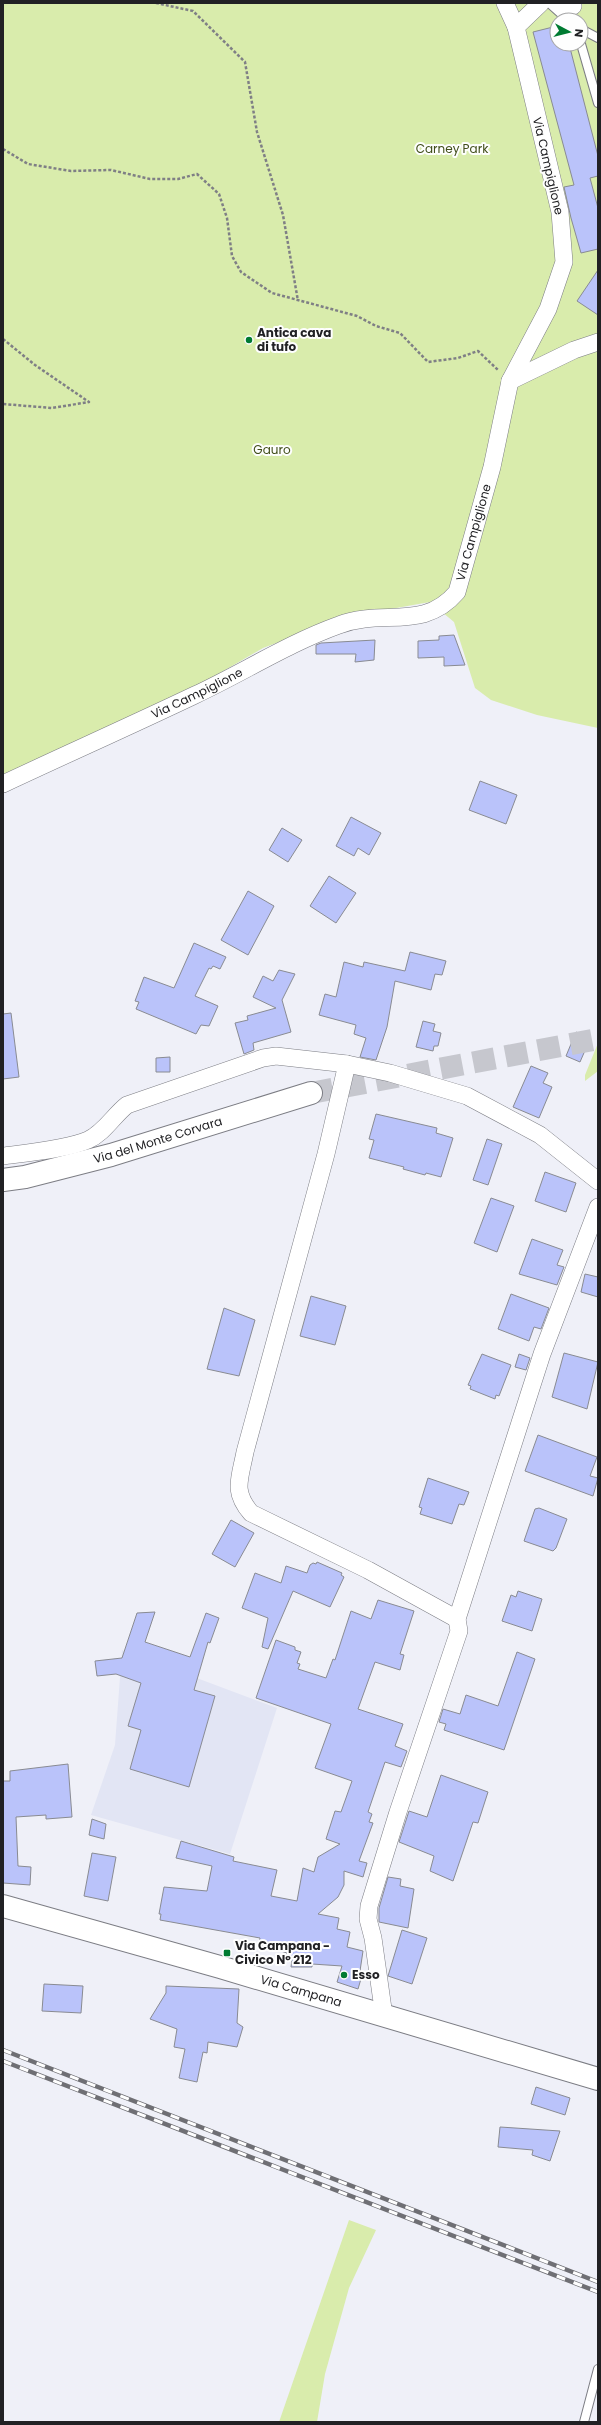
<svg xmlns="http://www.w3.org/2000/svg" width="601" height="2425" viewBox="0 0 601 2425" font-family="Poppins,sans-serif">
<style>
.built{fill:#e2e5f4}
.green{fill:#d9ecac;fill-rule:evenodd}
.building{fill:#bac3fa;stroke:#898b92}
.lines{fill:none;stroke-linecap:round;stroke-linejoin:round}
.secondary-tunnel{stroke:#c6c7ce;stroke-width:22;stroke-dasharray:22 11;stroke-linecap:butt}
.lane-casing{stroke:#7c7d84;stroke-width:10}
.street-casing{stroke:#7c7d84;stroke-width:18}
.secondary-casing{stroke:#7c7d84;stroke-width:24}
.path{stroke:#7f7f85;stroke-width:2.5;stroke-dasharray:3 2;stroke-linecap:butt}
.lane{stroke:#fff;stroke-width:8}
.street{stroke:#fff;stroke-width:17}
.secondary{stroke:#fff;stroke-width:22}
.rail-casing{stroke:#6f6f74;stroke-width:4.5}
.rail{stroke:#fefefe;stroke-width:3;stroke-dasharray:9;stroke-linecap:butt}
.poi-dot{fill:#007b32;stroke:#fefefe;stroke-width:1.5}
.labels{text-anchor:middle;stroke-width:4;stroke-linejoin:round;paint-order:stroke}
.park-label{font-size:12px;fill:#414e1a;stroke:#fefefe}
.street-label{font-size:12px;fill:#212124;stroke:#fefefe}
.poi-label{font-size:12px;font-weight:bold;fill:#212124;stroke:#fefefe;text-anchor:start}
</style>
<rect width="100%" height="100%" fill="#eff0f8"/>
<!-- built -->
<path class="built" d="M 122,1650 L 277,1708 L 230,1854 L 91,1815 L 115,1745 Z"/>
<!-- green -->
<g class="green">
<path d="M 3,3 L 598,3 L 598,728 L 537,715 L 491,700 L 475,688 L 454,622 L 430,602 L 346,617 L 263,648 L 189,691 L 3,777 ZM 557,20 L 581,20 L 581,44 L 557,44 Z"/>
<path d="M 598,1043 L 598,1071 L 585,1081 L 585,1075 Z"/>
<path d="M 349,2220 L 376,2230 L 349,2288 L 325,2374 L 317,2422 L 279,2422 Z"/>
</g>
<!-- building -->
<g class="building">
<path d="M 557,26 L 557,44 L 569,44 L 598,156 L 598,176 L 590,178 L 598,208 L 598,249 L 581,253 L 571,218 L 564,187 L 574,185 L 533,32 Z"/>
<path d="M 598,270 L 598,315 L 577,301 Z"/>
<path d="M 454,635 L 465,665 L 444,666 L 444,657 L 418,658 L 418,641 L 439,640 L 439,636 Z"/>
<path d="M 375,640 L 374,660 L 355,662 L 356,654 L 316,654 L 316,645 L 321,643 Z"/>
<path d="M 480,781 L 517,795 L 506,824 L 469,810 Z"/>
<path d="M 351,817 L 381,833 L 369,855 L 358,848 L 354,856 L 336,846 Z"/>
<path d="M 282,828 L 302,840 L 288,862 L 269,850 Z"/>
<path d="M 329,876 L 356,893 L 336,923 L 310,906 Z"/>
<path d="M 248,891 L 274,906 L 248,955 L 221,940 Z"/>
<path d="M 194,943 L 226,957 L 220,969 L 213,966 L 211,969 L 209,968 L 195,996 L 218,1006 L 209,1026 L 201,1025 L 196,1034 L 136,1009 L 139,1002 L 135,1001 L 144,977 L 174,988 Z"/>
<path d="M 410,952 L 446,961 L 442,975 L 435,974 L 431,990 L 395,981 L 387,1027 L 376,1060 L 360,1057 L 366,1038 L 354,1034 L 356,1025 L 319,1015 L 325,994 L 336,997 L 344,962 L 363,967 L 364,962 L 405,971 Z"/>
<path d="M 279,970 L 295,974 L 282,1000 L 291,1032 L 253,1043 L 254,1050 L 244,1054 L 235,1023 L 248,1020 L 247,1016 L 276,1008 L 253,997 L 263,976 L 273,981 Z"/>
<path d="M 11,1013 L 19,1077 L 3,1079 L 3,1014 Z"/>
<path d="M 423,1021 L 435,1024 L 433,1031 L 441,1033 L 438,1046 L 434,1046 L 433,1051 L 416,1047 Z"/>
<path d="M 576,1032 L 590,1039 L 580,1062 L 566,1056 Z"/>
<path d="M 170,1057 L 170,1072 L 156,1072 L 156,1058 Z"/>
<path d="M 531,1066 L 548,1073 L 543,1083 L 552,1087 L 539,1118 L 513,1107 Z"/>
<path d="M 376,1114 L 437,1128 L 436,1133 L 453,1138 L 441,1177 L 426,1173 L 425,1175 L 403,1169 L 404,1167 L 369,1158 L 374,1140 L 369,1139 Z"/>
<path d="M 487,1139 L 502,1144 L 488,1185 L 473,1180 Z"/>
<path d="M 545,1172 L 576,1183 L 566,1212 L 535,1201 Z"/>
<path d="M 491,1198 L 514,1206 L 497,1252 L 474,1243 Z"/>
<path d="M 532,1239 L 563,1250 L 557,1265 L 564,1267 L 557,1285 L 519,1274 Z"/>
<path d="M 585,1274 L 598,1277 L 598,1297 L 581,1292 Z"/>
<path d="M 511,1294 L 549,1308 L 541,1329 L 534,1327 L 529,1341 L 498,1329 Z"/>
<path d="M 311,1296 L 346,1306 L 335,1345 L 300,1336 Z"/>
<path d="M 224,1308 L 255,1320 L 239,1376 L 207,1369 Z"/>
<path d="M 564,1353 L 598,1362 L 587,1409 L 552,1397 Z"/>
<path d="M 482,1354 L 511,1365 L 499,1396 L 496,1395 L 495,1399 L 470,1389 L 471,1386 L 468,1385 Z"/>
<path d="M 519,1354 L 530,1358 L 526,1370 L 515,1367 Z"/>
<path d="M 538,1435 L 597,1457 L 590,1476 L 598,1478 L 593,1496 L 525,1471 Z"/>
<path d="M 428,1478 L 469,1492 L 464,1505 L 459,1504 L 452,1524 L 420,1514 L 422,1508 L 419,1507 Z"/>
<path d="M 539,1508 L 567,1519 L 556,1548 L 553,1551 L 524,1541 L 535,1509 Z"/>
<path d="M 231,1520 L 254,1533 L 235,1567 L 212,1554 Z"/>
<path d="M 317,1562 L 342,1573 L 341,1575 L 344,1577 L 330,1607 L 293,1591 L 268,1649 L 262,1647 L 268,1618 L 242,1608 L 255,1573 L 281,1583 L 286,1566 L 307,1573 L 310,1565 L 313,1563 L 316,1564 Z"/>
<path d="M 518,1591 L 542,1599 L 532,1631 L 502,1621 L 511,1595 L 516,1597 Z"/>
<path d="M 378,1600 L 414,1611 L 400,1654 L 404,1655 L 400,1670 L 375,1662 L 358,1709 L 403,1724 L 395,1746 L 407,1751 L 401,1767 L 385,1762 L 368,1812 L 372,1814 L 369,1822 L 373,1823 L 359,1861 L 367,1863 L 363,1877 L 344,1871 L 344,1885 L 338,1897 L 318,1914 L 339,1918 L 337,1929 L 350,1932 L 347,1947 L 363,1951 L 360,1971 L 363,1972 L 358,1989 L 337,1982 L 342,1966 L 312,1964 L 312,1967 L 291,1967 L 292,1959 L 287,1958 L 287,1953 L 259,1944 L 260,1938 L 160,1920 L 161,1914 L 159,1914 L 164,1887 L 207,1891 L 212,1866 L 176,1858 L 181,1841 L 234,1857 L 233,1861 L 277,1870 L 271,1896 L 297,1901 L 303,1868 L 314,1872 L 318,1857 L 340,1844 L 326,1839 L 335,1811 L 341,1812 L 352,1781 L 315,1768 L 331,1724 L 256,1698 L 276,1640 L 295,1647 L 295,1650 L 301,1652 L 297,1663 L 300,1664 L 298,1669 L 326,1678 L 333,1659 L 335,1660 L 351,1611 L 371,1619 Z"/>
<path d="M 155,1612 L 145,1642 L 190,1657 L 206,1613 L 219,1618 L 210,1643 L 208,1642 L 194,1690 L 215,1696 L 189,1787 L 130,1769 L 141,1730 L 128,1726 L 141,1683 L 116,1674 L 97,1676 L 95,1661 L 122,1658 L 137,1613 Z"/>
<path d="M 517,1652 L 535,1659 L 504,1750 L 444,1730 L 446,1724 L 439,1722 L 443,1709 L 460,1714 L 466,1695 L 498,1706 Z"/>
<path d="M 68,1764 L 72,1817 L 46,1819 L 46,1815 L 16,1817 L 18,1866 L 31,1867 L 30,1885 L 3,1883 L 3,1781 L 10,1781 L 10,1771 Z"/>
<path d="M 441,1775 L 488,1792 L 478,1823 L 473,1822 L 453,1881 L 430,1871 L 434,1856 L 399,1842 L 409,1811 L 427,1817 Z"/>
<path d="M 92,1819 L 106,1824 L 104,1839 L 89,1835 Z"/>
<path d="M 92,1853 L 116,1857 L 108,1901 L 84,1896 Z"/>
<path d="M 388,1877 L 401,1879 L 400,1886 L 414,1889 L 408,1928 L 379,1922 L 379,1908 Z"/>
<path d="M 402,1930 L 427,1938 L 412,1984 L 388,1976 Z"/>
<path d="M 44,1984 L 83,1986 L 81,2013 L 42,2011 Z"/>
<path d="M 166,1986 L 239,1989 L 237,2023 L 243,2027 L 237,2047 L 208,2042 L 207,2053 L 203,2052 L 197,2082 L 179,2078 L 185,2049 L 174,2047 L 177,2029 L 150,2019 L 166,1993 Z"/>
<path d="M 536,2087 L 570,2098 L 565,2115 L 531,2104 Z"/>
<path d="M 500,2127 L 560,2131 L 550,2161 L 532,2155 L 533,2150 L 498,2147 Z"/>
</g>
<g class="lines">
<!-- secondary-tunnel -->
<path class="secondary-tunnel" d="M 311,1093 L 598,1039"/>
<defs>
<g id="lane">
<path d="M 549,3 L 568,20"/>
<path d="M 581,29 L 598,38"/>
<path d="M 581,44 L 598,103"/>
<path d="M 584,2422 L 598,2369"/>
</g>
<g id="street">
<path d="M 505,3 L 516,27"/>
<path d="M 560,3 L 573,6"/>
<path d="M 510,381 L 574,350 L 598,342"/>
<path id="s1" d="M 3,784 C 67,754 132,725 195,695 C 244,672 289,643 339,625 C 383,608 423,632 457,592 L 492,467 L 510,381 L 548,309 L 564,262 L 560,212 L 516,27 L 541,3"/>
<path d="M 347,1064 L 326,1154 L 245,1452 C 240,1479 232,1491 251,1513 L 368,1570 L 457,1619"/>
<path d="M 3,1156 C 26,1153 68,1149 88,1140 C 104,1133 114,1115 127,1105 L 263,1058 L 276,1056 L 347,1064 L 390,1073 L 467,1096 L 540,1135 L 598,1181"/>
<path d="M 384,2016 L 373,1938 L 368,1919 L 369,1906 L 398,1812 L 459,1631 L 457,1619 L 542,1354 L 598,1207"/>
</g>
<g id="secondary">
<path id="s2" d="M 3,1180 L 25,1177 L 111,1155 L 311,1093"/>
<path id="s3" d="M 3,1906 L 220,1967 L 598,2079"/>
</g>
</defs>
<!-- lane casing -->
<use href="#lane" class="lane-casing"/>
<!-- street casing -->
<use href="#street" class="street-casing"/>
<!-- secondary casing -->
<use href="#secondary" class="secondary-casing"/>
<!-- path -->
<g class="path">
<path d="M 156,3 L 193,11 L 245,62 L 257,132 L 283,215 L 298,301"/>
<path d="M 3,149 L 28,164 L 71,171 L 111,170 L 150,179 L 178,179 L 197,174 L 219,194 L 227,218 L 232,256 L 241,272 L 272,293 L 357,316 L 376,326 L 400,333 L 428,362 L 458,358 L 478,351 L 498,370"/>
<path d="M 3,339 L 35,365 L 89,402 L 52,408 L 3,404"/>
</g>
<!-- lane -->
<use href="#lane" class="lane"/>
<!-- street -->
<use href="#street" class="street"/>
<!-- secondary -->
<use href="#secondary" class="secondary"/>
<defs>
<g id="rail">
<path d="M 3,2050 L 598,2282"/>
<path d="M 3,2061 L 598,2292"/>
</g>
</defs>
<!-- rail casing -->
<use href="#rail" class="rail-casing"/>
<!-- rail -->
<use href="#rail" class="rail"/>
</g>
<!-- markers -->
<g class="poi-dot">
<circle cx="249" cy="340" r="4"/>
<rect x="223" y="1949" width="8" height="8" rx="2"/>
<circle cx="344" cy="1975" r="4"/>
</g>
<g class="labels">
<!-- park labels -->
<g class="park-label">
<text x="452" y="153">Carney Park</text>
<text x="272" y="454">Gauro</text>
</g>
<!-- street labels -->
<g class="street-label">
<text transform="translate(548 166) rotate(77)" y="4">Via Campiglione</text>
<text dy="4" stroke="none"><textPath href="#s1" startOffset="560">Via Campiglione</textPath></text>
<text dy="4" stroke="none"><textPath href="#s1" startOffset="214">Via Campiglione</textPath></text>
<text dy="4" stroke="none"><textPath href="#s2" startOffset="160">Via del Monte Corvara</textPath></text>
<text dy="4" stroke="none"><textPath href="#s3" startOffset="310">Via Campana</textPath></text>
</g>
<!-- poi labels -->
<g class="poi-label">
<text x="257" y="337">Antica cava<tspan x="257" dy="14">di tufo</tspan></text>
<text x="235" y="1950">Via Campana -<tspan x="235" dy="14">Civico N° 212</tspan></text>
<text x="352" y="1979">Esso</text>
</g>
</g>
<!-- border -->
<rect width="601" height="2425" fill="none" stroke="#212124" stroke-width="8"/>
<!-- north arrow -->
<g transform="translate(569 32) rotate(97)"><circle r="19" fill="#fefefe" stroke="#a6a6a7"/>
<path d="M0-3L7 15L0 10L-7 15Z" fill="#007b32"/>
<text y="-6" font-size="11" font-weight="bold" text-anchor="middle" fill="#212124">N</text>
</g>
</svg>
